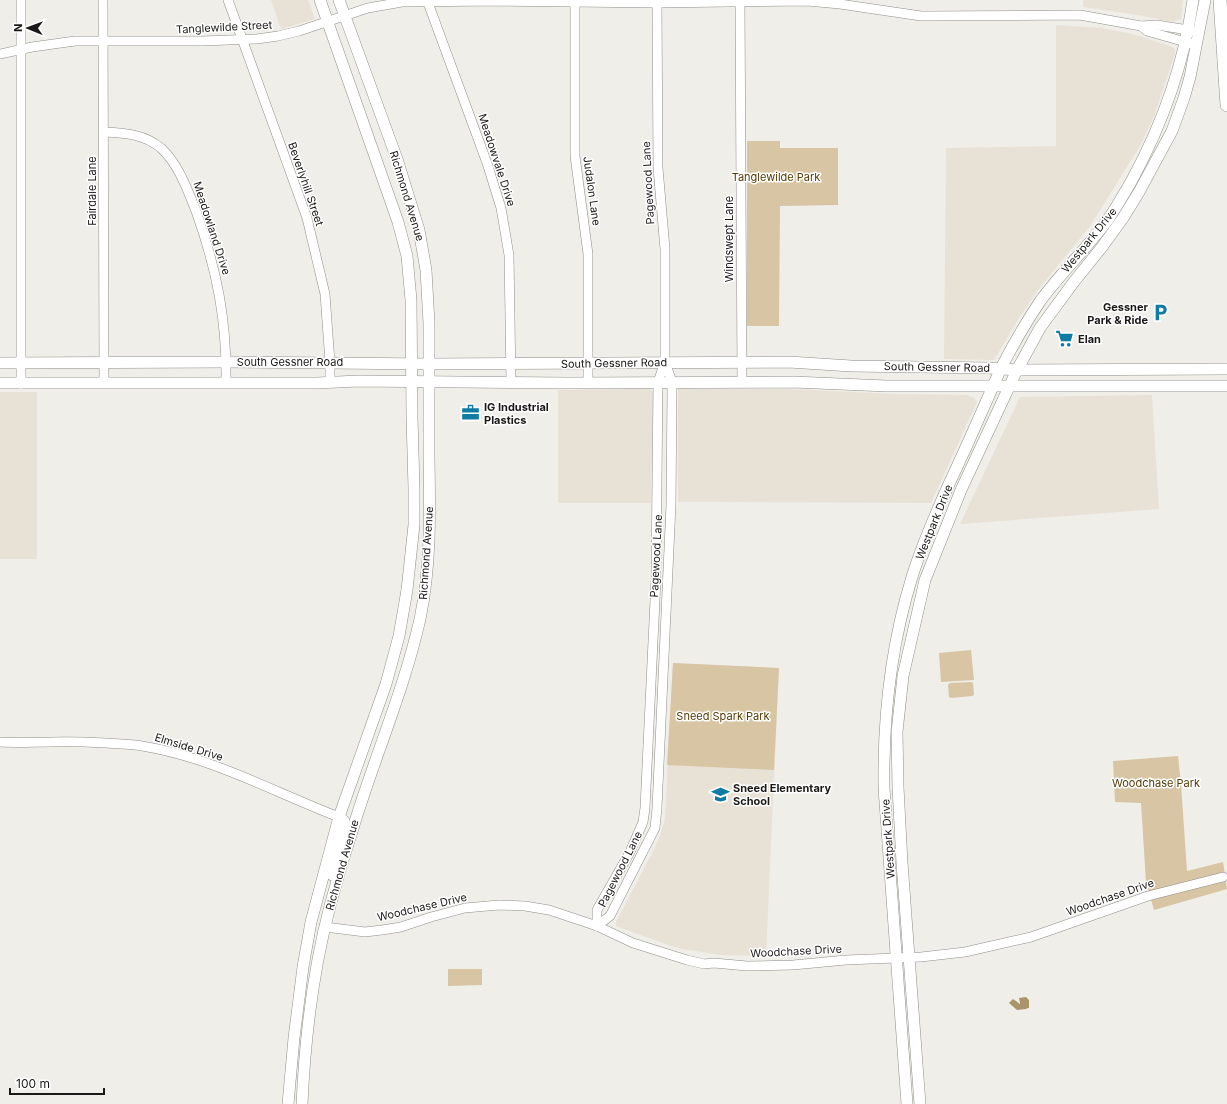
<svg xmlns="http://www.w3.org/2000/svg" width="1227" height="1104" viewBox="0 0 1227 1104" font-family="Inter,sans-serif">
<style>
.built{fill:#e8e1d6}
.green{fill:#d8c5a3}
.water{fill:#aa946a}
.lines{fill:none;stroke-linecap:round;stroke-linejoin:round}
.minor-casing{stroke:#908e8a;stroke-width:10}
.major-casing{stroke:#908e8a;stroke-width:12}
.highway-casing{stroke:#908e8a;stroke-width:14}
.minor{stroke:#fff;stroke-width:9}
.major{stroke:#fff;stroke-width:11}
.highway{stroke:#fff;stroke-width:13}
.labels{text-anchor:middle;stroke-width:3;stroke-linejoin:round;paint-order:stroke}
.street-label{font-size:11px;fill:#1a1917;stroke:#fff}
.park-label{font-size:11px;fill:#533b03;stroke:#fff}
.poi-label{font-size:11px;font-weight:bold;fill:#1a1917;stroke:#fff;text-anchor:start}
</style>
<rect width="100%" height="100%" fill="#f0eee9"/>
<!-- built -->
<g class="built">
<path d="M 271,0 L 308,0 L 315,19 L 281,29 Z"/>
<path d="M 1083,0 L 1183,0 L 1181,19 L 1171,22 L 1144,16 L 1083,7 Z"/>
<path d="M 1056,25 L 1101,28 L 1133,34 L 1170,46 L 1175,49 L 1175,54 L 1154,116 L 1140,146 L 1090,226 L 1038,290 L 1019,318 L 994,360 L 944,359 L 946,148 L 1056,146 Z"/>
<path d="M 651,389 L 653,393 L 651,503 L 558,503 L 558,390 Z"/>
<path d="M 678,389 L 784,389 L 896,394 L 967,395 L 974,398 L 977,402 L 931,503 L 678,502 Z"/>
<rect x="0" y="392" width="37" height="167"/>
<path d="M 1152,395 L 1159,509 L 960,524 L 1020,397 Z"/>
<path d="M 673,663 L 779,668 L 766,956 L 721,955 L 682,949 L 671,946 L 616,926 L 616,922 L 653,851 L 660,836 L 665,818 Z"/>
</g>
<!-- green -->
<g class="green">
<path d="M 747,141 L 780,141 L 780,148 L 838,148 L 838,205 L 780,206 L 779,326 L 747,326 Z"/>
<path d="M 971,650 L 974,680 L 941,682 L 939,653 Z"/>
<path d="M 673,663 L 779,668 L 774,770 L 667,765 Z"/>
<path d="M 971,682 L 973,683 L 974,695 L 972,696 L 951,698 L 949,697 L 948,685 L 950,683 Z"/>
<path d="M 1178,756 L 1181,784 L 1187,871 L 1223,862 L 1227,889 L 1154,910 L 1146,882 L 1141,803 L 1115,802 L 1113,761 Z"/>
<path d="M 448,969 L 482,969 L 482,985 L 448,986 Z"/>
</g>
<!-- water -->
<path class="water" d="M 1026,997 L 1029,1000 L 1029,1008 L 1028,1008 L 1026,1009 L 1017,1010 L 1009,1003 L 1013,999 L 1020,1004 L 1020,1003 L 1019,998 Z"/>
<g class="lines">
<defs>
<g id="minor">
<path d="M 103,0 L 104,383"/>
<path d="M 228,0 L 307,218 L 325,294 L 330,362 L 330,383"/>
<path d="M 427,0 L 487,163 L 501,208 L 509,255 L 511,382"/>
<path d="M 740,0 L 742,382"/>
<path d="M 575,2 L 575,156 L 588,254 L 588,383"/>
<path d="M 1141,26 L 1147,31 L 1196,45"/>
<path d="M 0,54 L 32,47 L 75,41 L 202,41 L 257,39 L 278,36 L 299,31 L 368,8 L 402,2 L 496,1 L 657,3 L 807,1 L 840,4 L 921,16 L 1080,15 L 1141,26 L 1157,25 L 1188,30 L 1199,33"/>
<path d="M 104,132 C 125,133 144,134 161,148 C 179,165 187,189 196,211 C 217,270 227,321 226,383"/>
<path d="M 21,384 L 21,0"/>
<path d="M 0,742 C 17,743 34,742 51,742 C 70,741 88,742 106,743 C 118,744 130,744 142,746 C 211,757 274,792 339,817"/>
<path d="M 597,926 L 610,916 L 655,828 L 657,808 L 671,505 L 672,391 L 672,382 L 665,362 L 665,249 L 658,168 L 657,3"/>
<path d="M 597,926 L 597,910 L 630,852 L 643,822 L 645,808 L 656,579 L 658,382 L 665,362"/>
<path d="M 325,927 L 365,932 L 382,930 L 401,927 L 431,917 L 465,908 L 499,905 L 525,906 L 549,910 L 597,926 L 633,943 L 687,960 L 704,964 L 714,963 L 747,966 L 793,965 L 846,960 L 921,957 L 965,952 L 1031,937 L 1148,896 L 1223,877"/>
</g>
<g id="major">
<path d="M 0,363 L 226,362 L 429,364 L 789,362 L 851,366 L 989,368 L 1017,370 L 1227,369"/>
<path d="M 0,383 L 317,383 L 358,381 L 568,383 L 793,382 L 887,386 L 1227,386"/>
<path d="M 332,875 L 344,825 L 344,821 L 340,818"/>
<path d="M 288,1104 L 294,1038 L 303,967 L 311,922 L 339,817 L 386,684 L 399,636 L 407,590 L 414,525 L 414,488 L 412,417 L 411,300 L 407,256 L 398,222 L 320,0"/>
<path d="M 302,1104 C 305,1038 313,970 330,906 C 337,879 345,852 354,825 C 375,756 404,690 420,619 C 431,567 430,512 429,459 C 429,413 429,368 429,323 L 426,270 L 419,230 L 397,159 L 339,0"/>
<path d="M 907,1104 L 884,788 C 883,717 891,645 912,577 C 922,545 935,515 949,484 C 967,446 984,407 1001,368 C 1013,345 1026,322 1041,300 C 1061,273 1086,249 1107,221 C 1116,208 1124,194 1132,180 C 1163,123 1184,64 1193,0"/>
<path d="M 920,1104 L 902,863 L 898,787 L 897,732 L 903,676 L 925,580 L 961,490 L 1017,370 L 1040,328 L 1073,283 L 1102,247 L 1123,218 L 1139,192 L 1172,131 L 1184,98 L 1190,77 L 1205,0"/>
</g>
<path id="highway" d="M 1220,0 L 1227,105"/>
</defs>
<!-- minor casing -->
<use href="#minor" class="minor-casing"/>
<!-- major casing -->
<use href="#major" class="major-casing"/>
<!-- highway casing -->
<use href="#highway" class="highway-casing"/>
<!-- minor -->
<use href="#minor" class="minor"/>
<!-- major -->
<use href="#major" class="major"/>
<!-- highway -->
<use href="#highway" class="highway"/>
</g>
<!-- icons -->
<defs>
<symbol id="parking-bare" viewBox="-9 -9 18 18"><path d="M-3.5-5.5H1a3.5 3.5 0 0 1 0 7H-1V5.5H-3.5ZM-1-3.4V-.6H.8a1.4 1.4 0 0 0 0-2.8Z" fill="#107ba5" stroke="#fff" stroke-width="2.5" paint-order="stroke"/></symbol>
<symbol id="supermarket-bare" viewBox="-9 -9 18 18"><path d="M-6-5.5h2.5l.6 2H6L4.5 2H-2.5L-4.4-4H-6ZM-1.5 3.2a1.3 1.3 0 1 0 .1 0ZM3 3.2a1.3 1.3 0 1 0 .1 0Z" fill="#107ba5" stroke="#fff" stroke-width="2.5" paint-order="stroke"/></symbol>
<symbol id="office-bare" viewBox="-9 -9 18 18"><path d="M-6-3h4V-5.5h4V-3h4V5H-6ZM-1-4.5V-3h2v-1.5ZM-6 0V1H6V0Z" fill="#107ba5" stroke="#fff" stroke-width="2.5" paint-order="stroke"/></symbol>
<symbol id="school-bare" viewBox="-9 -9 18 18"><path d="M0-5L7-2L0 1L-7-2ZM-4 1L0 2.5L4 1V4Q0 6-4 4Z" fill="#107ba5" stroke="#fff" stroke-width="2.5" paint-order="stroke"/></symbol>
</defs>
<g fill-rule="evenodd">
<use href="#parking-bare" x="1148" y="300" width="25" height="25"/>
<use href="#supermarket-bare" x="1052" y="326" width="25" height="25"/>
<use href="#office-bare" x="458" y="400" width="25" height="25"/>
<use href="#school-bare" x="708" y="782" width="25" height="25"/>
</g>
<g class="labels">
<!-- street labels -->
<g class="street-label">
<text transform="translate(224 27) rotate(-3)" y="4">Tanglewilde Street</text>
<text transform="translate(497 160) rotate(72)" y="4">Meadowvale Drive</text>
<text transform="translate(648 183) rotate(-93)" y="4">Pagewood Lane</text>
<text transform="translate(306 184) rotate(71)" y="4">Beverlyhill Street</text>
<text transform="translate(92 191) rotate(-90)" y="4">Fairdale Lane</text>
<text transform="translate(592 191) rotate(82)" y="4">Judalon Lane</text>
<text transform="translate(407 196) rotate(73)" y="4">Richmond Avenue</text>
<text transform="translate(212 228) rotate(72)" y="4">Meadowland Drive</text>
<text transform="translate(729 239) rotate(-90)" y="4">Windswept Lane</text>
<text transform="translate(1089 240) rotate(-51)" y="4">Westpark Drive</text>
<text x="290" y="366">South Gessner Road</text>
<text transform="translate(614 363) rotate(-1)" y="4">South Gessner Road</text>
<text transform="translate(937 367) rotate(1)" y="4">South Gessner Road</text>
<text transform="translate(934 522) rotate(-68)" y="4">Westpark Drive</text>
<text transform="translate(426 553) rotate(-86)" y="4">Richmond Avenue</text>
<text transform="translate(656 556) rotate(-87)" y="4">Pagewood Lane</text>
<text transform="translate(189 747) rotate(17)" y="4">Elmside Drive</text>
<text transform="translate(888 839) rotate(-94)" y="4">Westpark Drive</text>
<text transform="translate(342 865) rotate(-74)" y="4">Richmond Avenue</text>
<text transform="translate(620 869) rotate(-63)" y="4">Pagewood Lane</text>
<text transform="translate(1110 897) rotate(-19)" y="4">Woodchase Drive</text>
<text transform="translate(422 907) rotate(-13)" y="4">Woodchase Drive</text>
<text transform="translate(796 951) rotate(-3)" y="4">Woodchase Drive</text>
</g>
<!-- park labels -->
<g class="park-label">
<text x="776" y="181">Tanglewilde Park</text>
<text x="723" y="720">Sneed Spark Park</text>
<text x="1156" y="787">Woodchase Park</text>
</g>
<!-- poi labels -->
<g class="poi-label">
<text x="1148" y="311" text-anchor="end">Gessner<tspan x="1148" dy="13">Park &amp; Ride</tspan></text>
<text x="1078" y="343">Elan</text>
<text x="484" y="411">IG Industrial<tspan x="484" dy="13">Plastics</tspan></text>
<text x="733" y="792">Sneed Elementary<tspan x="733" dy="13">School</tspan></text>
</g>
</g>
<!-- north arrow -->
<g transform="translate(28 28) rotate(271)" stroke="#ffffff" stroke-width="3" paint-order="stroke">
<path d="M0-3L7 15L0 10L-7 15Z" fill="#1a1917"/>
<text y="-6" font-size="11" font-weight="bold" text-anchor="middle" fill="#1a1917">N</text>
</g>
<!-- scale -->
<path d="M10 1088v6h94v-6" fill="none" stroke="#1a1917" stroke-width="2"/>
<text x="16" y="1088" font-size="12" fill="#1a1917" stroke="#ffffff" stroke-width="3" paint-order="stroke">100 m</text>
</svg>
